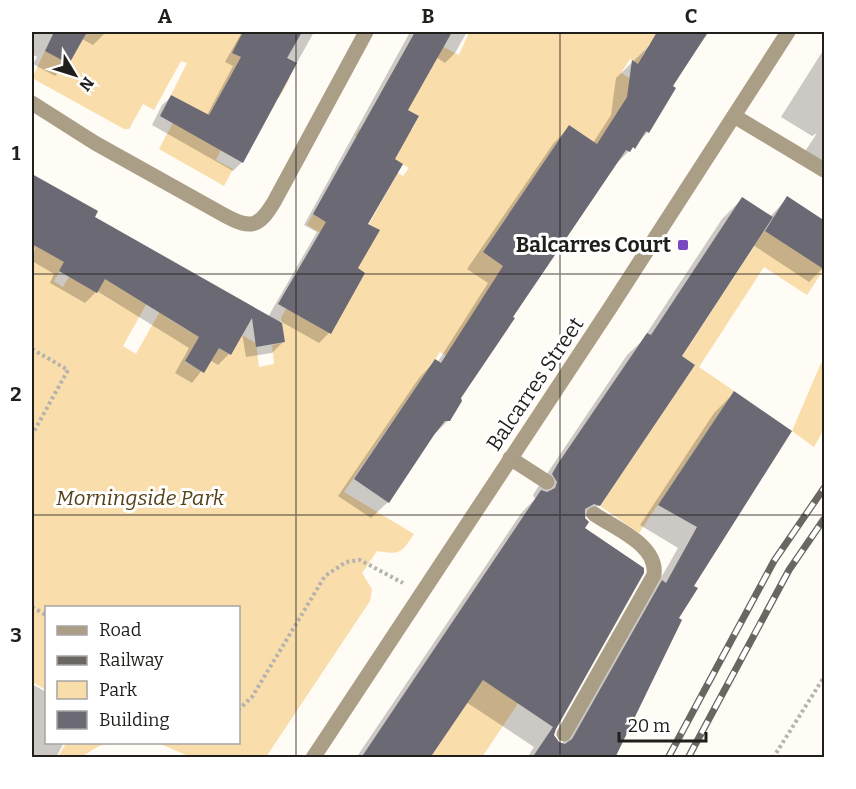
<svg xmlns="http://www.w3.org/2000/svg" width="856" height="789" viewBox="0 0 856 789" font-family="Bitter,serif">
<style>
.green{fill:#f9ddaa}
.shadow{fill:#0003}
.building{fill:#6b6973}
.lines{fill:none;stroke-linecap:round;stroke-linejoin:round}
.path{stroke:#b6b3ae;stroke-width:4;stroke-dasharray:3 3;stroke-linecap:butt}
.service{stroke:#aa9e87;stroke-width:15}
.minor{stroke:#aa9e87;stroke-width:15}
.tertiary{stroke:#aa9e87;stroke-width:15}
.rail-casing{stroke:#6a6763;stroke-width:7}
.rail{stroke:#fff;stroke-width:4.5;stroke-dasharray:14;stroke-linecap:butt}
.grid{fill:none;stroke:#211f1b;stroke-width:1.5;stroke-opacity:0.55}
.poi-dot{fill:#7849c1;stroke:#fff;stroke-width:2}
.labels{text-anchor:middle;stroke-width:6;stroke-linejoin:round;paint-order:stroke}
.poi-label{font-size:21px;font-weight:bold;fill:#211f1b;stroke:#fff;text-anchor:end}
.street-label{font-size:21px;fill:#211f1b;stroke:#fff}
.park-label{font-size:21px;font-style:italic;fill:#564217;stroke:#fff}
.neatline{fill:none;stroke:#211f1b;stroke-width:2}
.grid-label{font-size:20px;text-anchor:middle;font-weight:bold;fill:#211f1b}
</style>
<rect width="100%" height="100%" fill="#fffbf5"/>
<!-- green -->
<g class="green">
<path d="M 87,32 L 255,32 L 250,41 L 232,53 L 241,57 L 244,53 L 290,78 L 279,98 L 232,73 L 197,137 L 221,150 L 216,160 L 233,169 L 224,186 L 159,149 L 184,102 L 171,95 L 187,63 L 181,61 L 154,110 L 143,104 L 129,129 L 124,129 L 32,78 L 45,51 L 69,64 Z"/>
<path d="M 415,32 L 459,55 L 469,32 L 676,32 L 696,45 L 657,47 L 650,43 L 642,56 L 649,60 L 644,68 L 630,59 L 621,73 L 636,82 L 603,136 L 619,159 L 569,125 L 483,252 L 530,284 L 474,372 L 440,352 L 344,492 L 414,534 C 401,553 401,555 377,551 L 362,573 L 372,589 L 370,601 L 266,757 L 191,757 L 158,743 L 238,742 L 238,608 L 46,608 L 46,690 L 32,682 L 32,229 L 45,237 L 39,248 L 65,262 L 54,281 L 63,287 L 93,234 L 105,279 L 147,303 L 123,346 L 136,354 L 184,268 L 193,273 L 167,318 L 199,337 L 185,362 L 204,372 L 219,348 L 231,355 L 242,335 L 256,343 L 259,367 L 274,364 L 272,345 L 285,342 L 281,318 L 286,309 L 355,290 L 365,273 L 352,265 L 334,241 L 307,225 L 313,214 L 370,246 L 379,230 L 369,224 L 396,176 L 385,166 L 403,176 L 409,168 L 355,136 L 359,129 L 387,145 L 400,124 L 412,130 L 419,116 L 380,94 L 393,72 L 421,87 L 441,51 L 413,35 Z"/>
<path d="M 765,230 L 824,269 L 807,295 L 764,267 L 699,367 L 734,391 L 639,533 L 600,506 L 695,365 L 682,356 Z"/>
<path d="M 821,363 L 824,365 L 824,429 L 814,447 L 792,431 Z"/>
<path d="M 585,529 L 620,552 L 482,757 L 430,758 Z"/>
<path d="M 66,743 L 66,742 L 111,743 L 99,746 L 81,757 L 58,757 Z"/>
</g>
<!-- shadow -->
<g class="shadow">
<path d="M 35,32 L 106,32 L 93,45 L 82,39 L 68,63 L 55,76 L 33,64 L 37,57 L 32,54 L 32,37 Z"/>
<path d="M 242,32 L 314,32 L 242,162 L 233,171 L 152,125 L 162,105 L 171,97 L 207,115 L 233,66 L 225,62 Z"/>
<path d="M 410,32 L 467,32 L 455,53 L 445,63 L 436,57 L 406,111 L 393,160 L 366,224 L 356,269 L 329,333 L 319,343 L 280,321 L 283,342 L 272,353 L 246,357 L 242,333 L 229,354 L 218,365 L 210,360 L 192,383 L 175,373 L 189,348 L 97,291 L 85,303 L 50,283 L 54,274 L 32,261 L 35,248 L 32,246 L 32,175 L 96,211 L 93,217 L 268,317 L 317,232 L 304,225 Z"/>
<path d="M 664,32 L 709,32 L 671,86 L 648,132 L 612,168 L 459,397 L 448,421 L 431,437 L 388,502 L 371,518 L 338,496 L 419,378 L 435,361 L 437,363 L 488,283 L 467,269 L 553,144 L 569,127 L 593,143 L 611,115 L 616,78 L 650,45 L 653,47 Z"/>
<path d="M 824,49 L 824,174 L 800,159 L 817,133 L 812,136 L 781,117 Z"/>
<path d="M 787,198 L 823,268 L 809,282 L 753,245 L 680,357 L 599,505 L 584,519 L 553,735 L 558,743 L 562,744 L 642,602 L 654,590 L 678,548 L 640,525 L 714,413 L 734,393 L 692,586 L 614,758 L 527,758 L 534,747 L 466,702 L 428,758 L 356,758 L 522,512 L 535,499 L 533,495 L 538,487 L 627,355 L 641,342 L 722,219 L 742,199 L 770,217 Z"/>
<path d="M 32,684 L 46,692 L 46,742 L 64,742 L 56,758 L 32,758 Z"/>
</g>
<!-- building -->
<g class="building">
<path d="M 54,32 L 87,32 L 69,64 L 45,51 Z"/>
<path d="M 243,32 L 302,32 L 287,58 L 297,63 L 243,163 L 160,116 L 171,95 L 209,115 L 241,57 L 232,53 Z"/>
<path d="M 415,32 L 452,32 L 408,110 L 419,116 L 395,159 L 403,164 L 368,224 L 380,230 L 358,268 L 365,273 L 331,334 L 278,304 L 326,222 L 313,214 Z"/>
<path d="M 657,32 L 708,32 L 673,86 L 676,88 L 649,133 L 646,131 L 635,149 L 633,147 L 630,152 L 626,150 L 513,317 L 515,318 L 461,398 L 462,401 L 450,421 L 445,421 L 434,435 L 389,503 L 354,479 L 435,359 L 441,363 L 503,266 L 483,252 L 569,125 L 597,144 L 627,97 L 632,60 L 638,64 Z"/>
<path d="M 32,174 L 98,211 L 95,217 L 282,323 L 285,342 L 256,347 L 252,318 L 231,355 L 219,348 L 204,373 L 185,361 L 199,337 L 105,279 L 97,293 L 59,271 L 64,262 L 32,244 Z"/>
<path d="M 787,196 L 825,221 L 825,270 L 765,231 Z"/>
<path d="M 742,197 L 773,217 L 682,356 L 695,365 L 600,506 L 594,504 L 585,509 L 585,518 L 589,522 L 585,528 L 644,568 L 644,573 L 556,729 L 554,735 L 559,742 L 565,744 L 572,739 L 662,580 L 666,583 L 697,527 L 658,505 L 734,391 L 792,431 L 694,586 L 698,588 L 679,618 L 682,620 L 615,758 L 532,758 L 553,727 L 483,680 L 430,758 L 361,758 L 541,490 L 547,492 L 555,488 L 557,482 L 552,474 L 557,465 L 647,333 L 651,335 Z"/>
</g>
<g class="lines">
<!-- path -->
<g class="path">
<path d="M 32,349 L 68,370 L 32,435"/>
<path d="M 32,607 L 46,615"/>
<path d="M 238,710 L 252,697 L 325,576 L 346,562 L 360,560 L 403,583"/>
<path d="M 773,758 L 824,677"/>
</g>
<!-- service -->
<g class="service">
<path d="M 510,458 L 547,482"/>
<path d="M 564,734 L 654,575 C 658,545 616,529 594,514"/>
</g>
<!-- minor -->
<g class="minor">
<path d="M 32,103 L 95,143 L 224,215 C 251,230 259,227 274,202 L 366,32"/>
<path d="M 734,116 L 824,170"/>
</g>
<!-- tertiary -->
<path class="tertiary" d="M 313,758 L 610,308 L 788,32"/>
<defs>
<g id="rail">
<path d="M 668,758 L 774,561 L 824,488"/>
<path d="M 688,758 L 789,570 L 824,519"/>
</g>
</defs>
<!-- rail casing -->
<use href="#rail" class="rail-casing"/>
<!-- rail -->
<use href="#rail" class="rail"/>
</g>
<!-- grid -->
<path class="grid" d="M 296,32 L 296,758M 560,32 L 560,758M 32,274 L 824,274M 32,515 L 824,515"/>
<!-- markers -->
<rect class="poi-dot" x="677" y="239" width="12" height="12" rx="3"/>
<g class="labels">
<!-- poi labels -->
<g class="poi-label">
<text x="671" y="252">Balcarres Court</text>
</g>
<!-- street labels -->
<g class="street-label">
<text transform="translate(535 384) rotate(-56)" y="7">Balcarres Street</text>
</g>
<!-- park labels -->
<g class="park-label">
<text x="140" y="505">Morningside Park</text>
</g>
</g>
<!-- border -->
<rect width="856" height="789" fill="none" stroke="#ffffff" stroke-width="66"/>
<!-- legend -->
<rect x="45" y="606" width="195" height="138" fill="#ffffff" stroke="#a6a5a4" stroke-width="1.5"/>
<rect x="57" y="626" width="30" height="9" fill="#aa9e87" stroke="#a6a5a4" stroke-width="1.5"/>
<text x="99" y="636" font-size="18" fill="#211f1b">Road</text>
<rect x="57" y="656" width="30" height="9" fill="#6a6763" stroke="#a6a5a4" stroke-width="1.5"/>
<text x="99" y="666" font-size="18" fill="#211f1b">Railway</text>
<rect x="57" y="681" width="30" height="18" fill="#f9ddaa" stroke="#a6a5a4" stroke-width="1.5"/>
<text x="99" y="696" font-size="18" fill="#211f1b">Park</text>
<rect x="57" y="711" width="30" height="18" fill="#6b6973" stroke="#a6a5a4" stroke-width="1.5"/>
<text x="99" y="726" font-size="18" fill="#211f1b">Building</text>
<!-- north arrow -->
<g transform="translate(75 75) rotate(128)" stroke="#ffffff" stroke-width="4.5" paint-order="stroke">
<path d="M0-4.5L10 22L0 15L-10 22Z" fill="#211f1b"/>
<text y="-9" font-size="16" font-weight="bold" text-anchor="middle" fill="#211f1b">N</text>
</g>
<!-- scale -->
<path d="M619 732v9h87v-9" fill="none" stroke="#211f1b" stroke-width="3"/>
<text x="628" y="732" font-size="18" fill="#211f1b" stroke="#ffffff" stroke-width="4.5" paint-order="stroke">20 m</text>
<rect x="33" y="33" width="790" height="723" class="neatline"/>
<g class="grid-label">
<text x="165" y="23">A</text>
<text x="428" y="23">B</text>
<text x="691" y="23">C</text>
<text x="16" y="160">1</text>
<text x="16" y="401">2</text>
<text x="16" y="642">3</text>
</g>
</svg>
